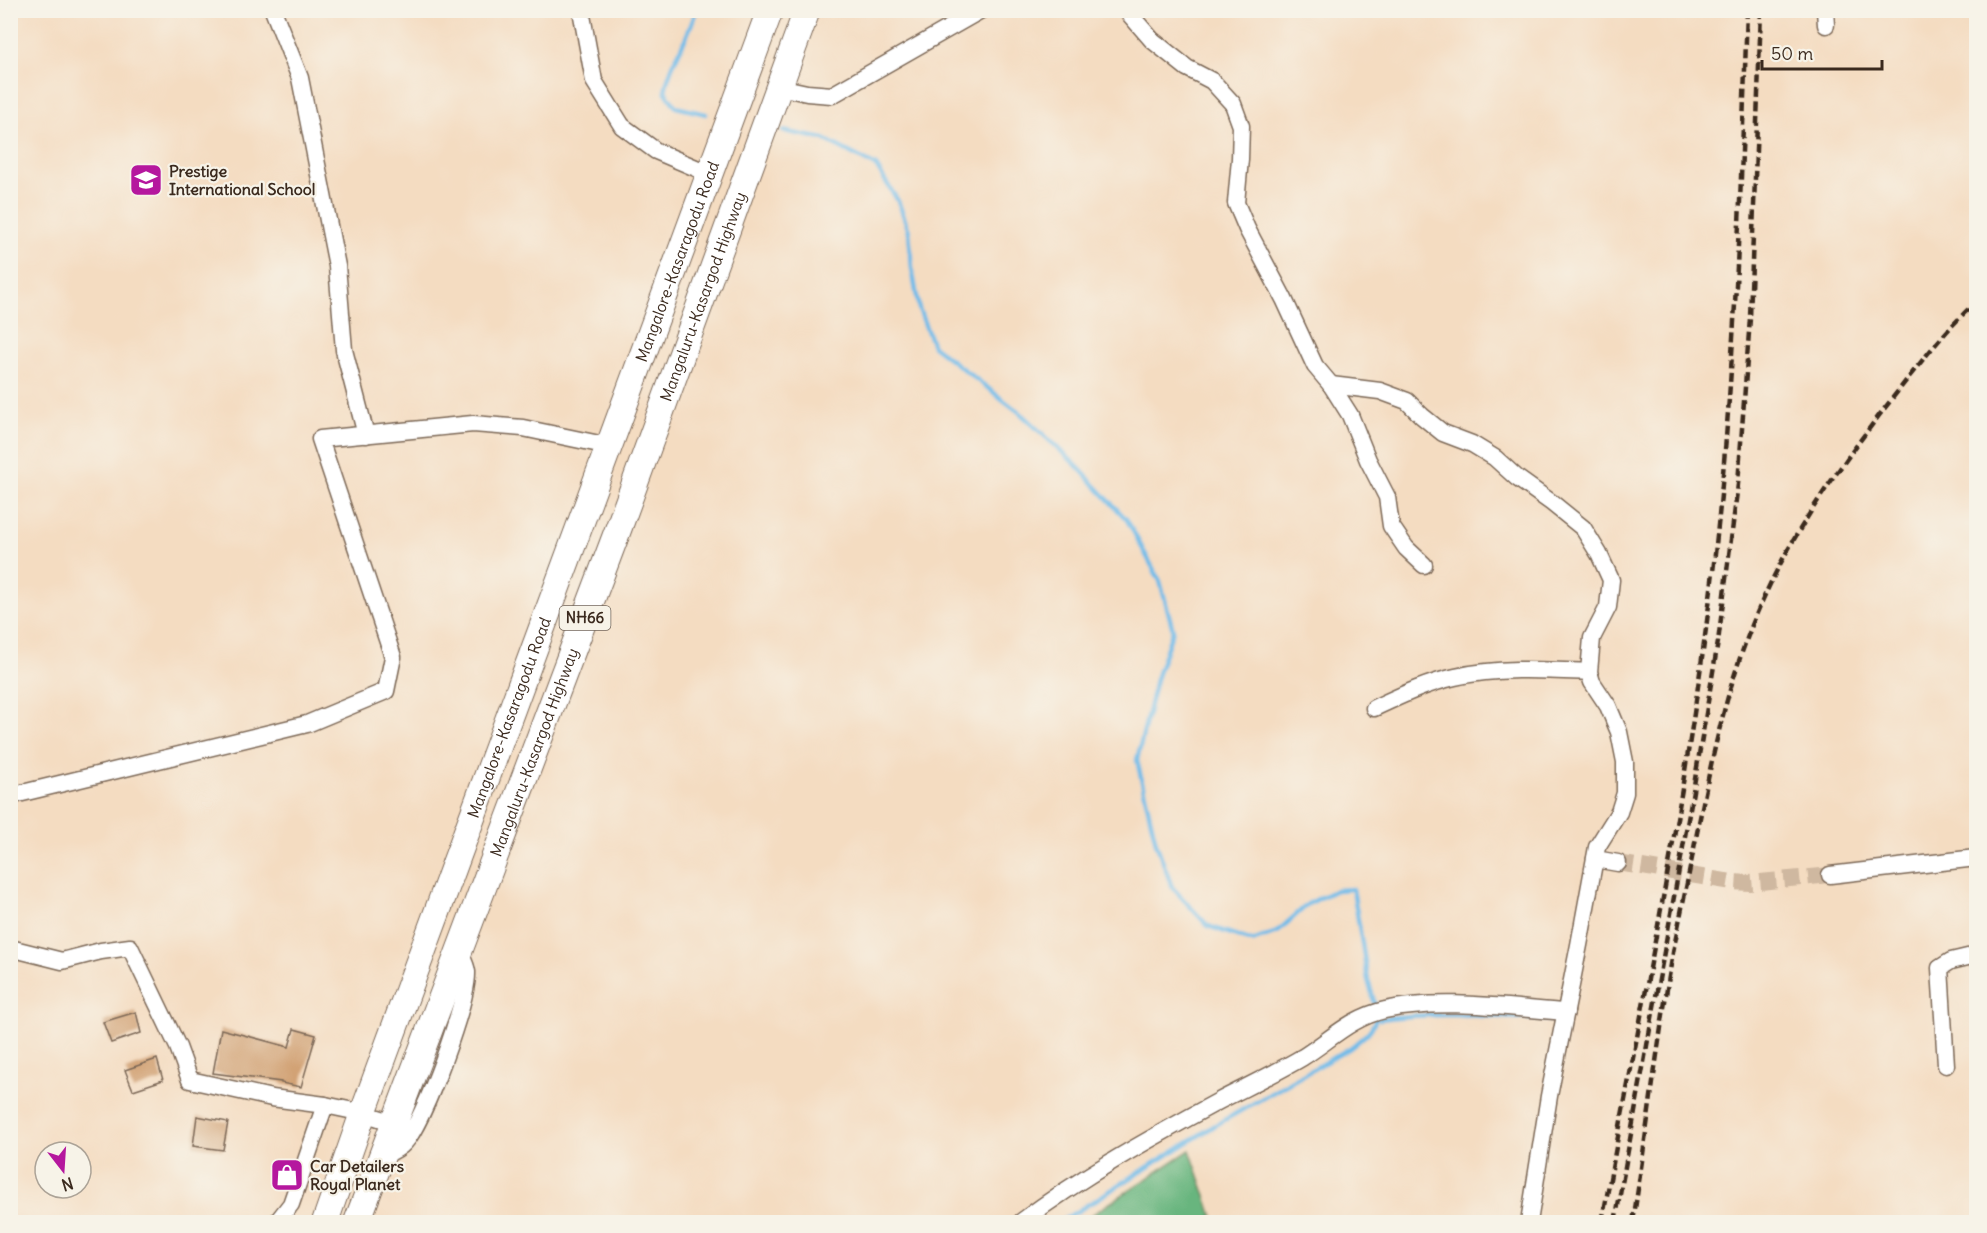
<svg xmlns="http://www.w3.org/2000/svg" width="1987" height="1233" viewBox="0 0 1987 1233" font-family="Delius,sans-serif">
<style>
.forest{fill:#68b57e;stroke:#52704e;stroke-width:1.5}
.lines{fill:none;stroke-linecap:round;stroke-linejoin:round}
.stream{stroke:#70bbe9;stroke-width:4.5}
.building{fill:#d2a274}
.minor-tunnel{stroke:#cfb8a0;stroke-width:16;stroke-dasharray:16 8;stroke-linecap:butt}
.minor-casing{stroke:#7c6857;stroke-width:19}
.highway-casing{stroke:#7c6857;stroke-width:28}
.minor{stroke:#fff;stroke-width:16}
.highway{stroke:#fff;stroke-width:26}
.rail{stroke:#3b2a1e;stroke-width:4.5;stroke-dasharray:9 4.5;stroke-linecap:butt}
.labels{text-anchor:middle;stroke-width:4.5;stroke-linejoin:round;paint-order:stroke}
.shield{fill:#f7f3e8;stroke:#73665b;stroke-width:1.5}
.shield-label{font-size:15px;font-weight:bold;fill:#3b2a1e}
.poi-label{font-size:16px;font-weight:bold;fill:#3b2a1e;stroke:#f7f3e8;text-anchor:start}
.street-label{font-size:16px;fill:#3b2a1e;stroke:#f7f3e8}
</style>
<rect width="100%" height="100%" fill="#f7f3e8"/>
<filter id="ink" filterUnits="userSpaceOnUse"><feTurbulence type="fractalNoise" baseFrequency=".0167" numOctaves="2"/><feDisplacementMap in="SourceGraphic" scale="12" xChannelSelector="R" yChannelSelector="G"/><feConvolveMatrix kernelMatrix="1 2 1 2 8 2 1 2 1" color-interpolation-filters="sRGB"/></filter>
<filter id="wash" filterUnits="userSpaceOnUse"><feTurbulence type="fractalNoise" baseFrequency=".008" numOctaves="4" result="noise"/><feDisplacementMap in="SourceGraphic" scale="24" xChannelSelector="R" yChannelSelector="G"/><feGaussianBlur stdDeviation="1.35" result="paint"/><feColorMatrix in="noise" values="0 0 0 0 0 0 0 0 0 0 0 0 0 0 0 0 0 1.4 0 .05"/><feComposite in="paint" operator="in"/></filter>
<g filter="url(#wash)">
<rect width="100%" height="100%" fill="#f4dcc1"/>
<!-- forest -->
<path class="forest" d="M 1190,1150 L 1215,1222 L 1081,1222 Z"/>
<g class="lines">
<!-- stream -->
<g class="stream">
<path d="M 696,10 C 689,39 670,62 665,91 L 676,107 L 706,114"/>
<path d="M 783,131 L 824,139 L 876,166 L 898,201 L 909,231 L 912,268 L 919,309 L 933,346 L 1019,412 L 1076,465 L 1127,520 L 1160,581 L 1173,630 L 1156,679 L 1137,760 L 1156,843 L 1172,887 L 1208,926 L 1252,941 L 1277,932 L 1308,904 L 1336,890 L 1353,889 L 1368,980 L 1376,1008"/>
<path d="M 1380,1019 C 1438,1011 1496,1017 1554,1020"/>
<path d="M 1060,1222 L 1214,1126 L 1350,1048 C 1361,1039 1374,1031 1376,1016"/>
</g>
</g>
<g id="blocks">
<!-- building -->
<g class="building">
<path d="M 136,1012 L 141,1033 L 111,1043 L 103,1022 Z"/>
<path d="M 221,1029 L 289,1047 L 294,1029 L 316,1035 L 301,1087 L 281,1083 L 281,1082 L 213,1073 Z"/>
<path d="M 157,1059 L 163,1080 L 133,1090 L 125,1070 Z"/>
<path d="M 197,1116 L 228,1122 L 223,1150 L 193,1146 Z"/>
</g>
</g>
</g>
<g filter="url(#ink)">
<use href="#blocks" fill-opacity="0" stroke="#7c6857" stroke-width="1.5"/>
<g class="lines">
<!-- minor-tunnel -->
<path class="minor-tunnel" d="M 1618,863 L 1732,882 L 1750,883 L 1830,875"/>
<defs>
<g id="minor">
<path d="M 273,10 L 300,78 L 337,266 L 344,350 L 366,435"/>
<path d="M 581,10 L 594,81 L 622,126 L 656,151 L 710,174"/>
<path d="M 1126,10 L 1152,40 L 1187,68 L 1212,81 L 1233,104 L 1241,126 L 1240,159 L 1236,203 L 1247,229 L 1284,299 L 1315,366 L 1331,385 L 1350,415 L 1368,460 L 1387,497 L 1391,526 L 1406,548 L 1424,565"/>
<path d="M 1825,10 L 1826,25"/>
<path d="M 779,87 L 807,93 L 832,95 L 981,10"/>
<path d="M 1331,385 L 1380,391 L 1407,401 L 1422,416 L 1443,433 L 1472,444 L 1495,458 L 1517,478 L 1552,503 L 1583,528 L 1599,554 L 1611,580 L 1608,607 L 1592,638 L 1589,672 L 1592,682 L 1608,706 L 1619,732 L 1625,762 L 1625,793 L 1619,812 L 1597,847 L 1579,945 L 1549,1096 L 1529,1222"/>
<path d="M 1374,708 C 1400,696 1427,683 1455,677 C 1499,667 1545,670 1589,672"/>
<path d="M 10,796 L 307,724 L 386,691 L 393,657 L 320,439 L 473,424 L 523,428 L 609,446"/>
<path d="M 1595,859 L 1618,863"/>
<path d="M 1830,875 L 1976,858"/>
<path d="M 10,948 L 62,961 L 101,951 L 130,947 L 178,1047 L 190,1080 L 272,1098 L 325,1105 L 363,1113 L 413,1129"/>
<path d="M 1946,1065 L 1940,968 L 1951,961 L 1976,955"/>
<path d="M 382,1156 C 390,1153 399,1149 405,1142 C 424,1121 468,1001 467,972 C 466,964 462,958 459,951"/>
<path d="M 277,1222 L 291,1204 L 325,1105"/>
<path d="M 1021,1222 C 1082,1176 1151,1138 1219,1101 C 1246,1087 1276,1073 1303,1057 C 1330,1040 1352,1017 1385,1010 C 1442,998 1508,1008 1566,1012"/>
</g>
<g id="highway">
<path id="s1" d="M 325,1222 L 363,1113 L 770,10"/>
<path id="s2" d="M 357,1222 L 619,527 L 807,10"/>
</g>
</defs>
<!-- minor casing -->
<use href="#minor" class="minor-casing"/>
<!-- highway casing -->
<use href="#highway" class="highway-casing"/>
<!-- minor -->
<use href="#minor" class="minor"/>
<!-- highway -->
<use href="#highway" class="highway"/>
<!-- rail -->
<g class="rail">
<path d="M 1602,1222 C 1638,1027 1679,832 1705,636 C 1733,428 1740,219 1747,10"/>
<path d="M 1615,1222 L 1691,803 L 1718,642 L 1738,484 L 1750,318 L 1761,10"/>
<path d="M 1633,1222 C 1647,1131 1658,1038 1674,947 C 1681,913 1688,878 1695,843 C 1709,772 1723,701 1749,633 C 1780,550 1831,478 1884,409 C 1913,372 1942,333 1976,302"/>
</g>
</g>
</g>
<!-- icons -->
<defs>
<symbol id="school-square" viewBox="-11 -11 22 22"><rect x="-9" y="-9" width="18" height="18" rx="4" fill="#b5179e" stroke="#f7f3e8"/><path d="M0-5L7-2L0 1L-7-2ZM-4 1L0 2.5L4 1V4Q0 6-4 4Z" fill="#fff"/></symbol>
<symbol id="shop-square" viewBox="-11 -11 22 22"><rect x="-9" y="-9" width="18" height="18" rx="4" fill="#b5179e" stroke="#f7f3e8"/><path d="M-5-2.5h2.3a2.7 3.5 0 0 1 5.4 0H5L5.5 6h-11ZM-1.5-2.5h3a1.5 2.3 0 0 0-3 0Z" fill="#fff"/></symbol>
</defs>
<g fill-rule="evenodd">
<use href="#school-square" x="127" y="161" width="38" height="38"/>
<use href="#shop-square" x="268" y="1156" width="38" height="38"/>
</g>
<g class="labels">
<!-- shield labels -->
<rect class="shield" x="559.5" y="606" width="51" height="24" rx="4.5"/>
<g class="shield-label">
<text x="585" y="623">NH66</text>
</g>
<!-- poi labels -->
<g class="poi-label">
<text x="169" y="177">Prestige<tspan x="169" dy="18">International School</tspan></text>
<text x="310" y="1172">Car Detailers<tspan x="310" dy="18">Royal Planet</tspan></text>
</g>
<!-- street labels -->
<g class="street-label">
<text dy="6" stroke="none"><textPath href="#s1" startOffset="1023">Mangalore-Kasaragodu Road</textPath></text>
<text dy="6" stroke="none"><textPath href="#s2" startOffset="988">Mangaluru-Kasargod Highway</textPath></text>
<text dy="6" stroke="none"><textPath href="#s1" startOffset="537">Mangalore-Kasaragodu Road</textPath></text>
<text dy="6" stroke="none"><textPath href="#s2" startOffset="502">Mangaluru-Kasargod Highway</textPath></text>
</g>
</g>
<!-- margin -->
<rect width="1987" height="1233" fill="none" stroke="#f7f3e8" stroke-width="36"/>
<!-- north arrow -->
<g transform="translate(63 1170) rotate(163)"><circle r="28" fill="#f7f3e8" stroke="#aca397" stroke-width="1.5"/>
<path d="M0-4.5L10 22L0 15L-10 22Z" fill="#b5179e"/>
<text y="-9" font-size="16" font-weight="bold" text-anchor="middle" fill="#3b2a1e">N</text>
</g>
<!-- scale -->
<path d="M1762 60v9h120v-9" fill="none" stroke="#3b2a1e" stroke-width="3"/>
<text x="1771" y="60" font-size="18" fill="#3b2a1e" stroke="#f7f3e8" stroke-width="4.5" paint-order="stroke">50 m</text>
</svg>
